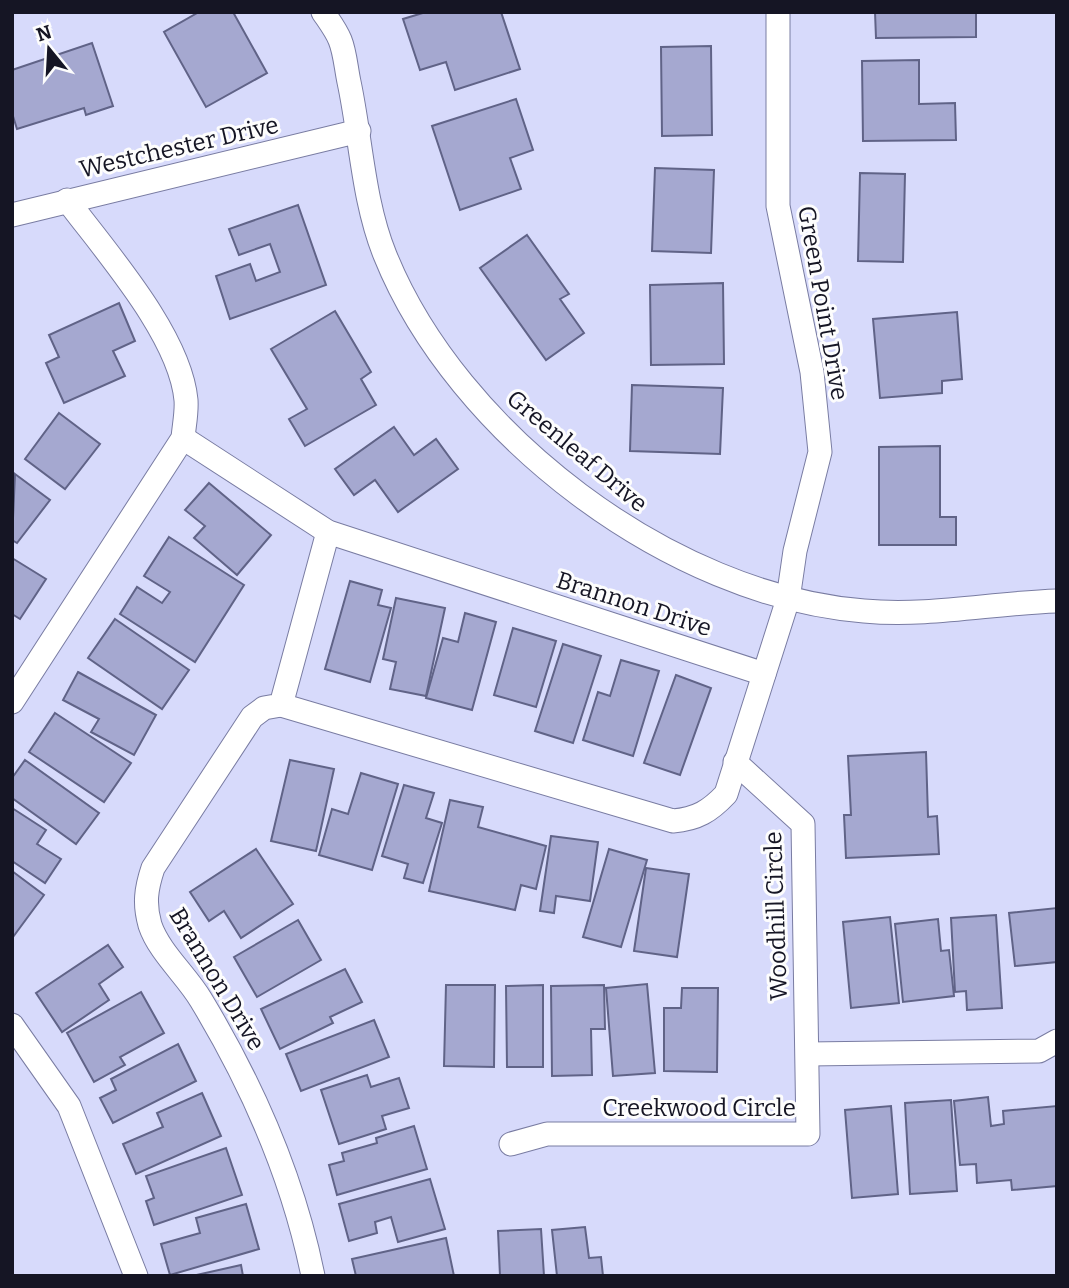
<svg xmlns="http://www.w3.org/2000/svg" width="1069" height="1288" viewBox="0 0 1069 1288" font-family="Bitter,serif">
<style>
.building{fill:#a5a8d0;stroke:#606387;stroke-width:2}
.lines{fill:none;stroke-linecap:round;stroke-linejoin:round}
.street-casing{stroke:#797ca2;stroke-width:25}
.street{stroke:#fff;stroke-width:23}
.labels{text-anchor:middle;stroke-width:6;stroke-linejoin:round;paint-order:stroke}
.street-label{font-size:24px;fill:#151524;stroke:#fdfdfd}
</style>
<rect width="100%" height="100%" fill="#d7dafb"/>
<!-- building -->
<g class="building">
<path d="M 199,12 L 233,12 L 267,73 L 206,107 L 164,32 Z"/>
<path d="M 426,12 L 501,12 L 520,69 L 455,90 L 446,62 L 420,70 L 403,19 Z"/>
<path d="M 875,12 L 976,12 L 976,37 L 876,38 Z"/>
<path d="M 92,43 L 113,106 L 86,115 L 84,108 L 17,129 L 12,113 L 12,70 Z"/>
<path d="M 711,46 L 712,135 L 662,136 L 661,47 Z"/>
<path d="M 919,60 L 919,104 L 955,103 L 956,140 L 863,141 L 862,61 Z"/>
<path d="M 516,99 L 533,150 L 510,158 L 521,189 L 460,210 L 432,126 Z"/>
<path d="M 655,168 L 714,170 L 711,253 L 652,251 Z"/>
<path d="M 860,173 L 905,174 L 903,262 L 858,261 Z"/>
<path d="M 298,205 L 326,285 L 230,319 L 216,276 L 250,264 L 256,281 L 280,272 L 270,244 L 239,255 L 229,229 Z"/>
<path d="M 527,235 L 569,294 L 560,299 L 584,333 L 546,360 L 480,268 Z"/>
<path d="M 723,283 L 724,364 L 651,365 L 650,285 Z"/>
<path d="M 119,303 L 135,341 L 113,351 L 125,376 L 64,403 L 46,363 L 59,357 L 49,335 Z"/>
<path d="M 335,311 L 371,372 L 361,379 L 376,405 L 305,446 L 289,419 L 307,409 L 271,349 Z"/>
<path d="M 957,312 L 962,379 L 942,381 L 942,393 L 880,398 L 873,319 Z"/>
<path d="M 632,385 L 723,388 L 720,454 L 630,451 Z"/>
<path d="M 59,413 L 100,444 L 65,489 L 25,459 Z"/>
<path d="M 394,427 L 414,455 L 436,439 L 458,469 L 398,512 L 375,480 L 354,495 L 335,469 Z"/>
<path d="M 940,446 L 940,517 L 956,517 L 956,545 L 879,545 L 879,447 Z"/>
<path d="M 15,474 L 50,500 L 17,543 L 12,540 Z"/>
<path d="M 209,483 L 271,535 L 237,575 L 194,538 L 205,526 L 185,510 Z"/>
<path d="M 169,537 L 244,585 L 195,662 L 120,614 L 137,587 L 162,603 L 170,592 L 144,576 Z"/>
<path d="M 12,558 L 46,579 L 20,619 L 12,614 Z"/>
<path d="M 350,581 L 382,590 L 378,605 L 391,608 L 370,682 L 325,669 Z"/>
<path d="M 396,598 L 445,608 L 426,696 L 390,689 L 396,662 L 383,659 Z"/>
<path d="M 465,613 L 496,622 L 472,710 L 426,698 L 443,638 L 458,642 Z"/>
<path d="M 115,619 L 189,670 L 162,709 L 88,658 Z"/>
<path d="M 513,628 L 556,641 L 536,707 L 494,695 Z"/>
<path d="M 563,644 L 601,656 L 573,743 L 535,731 Z"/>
<path d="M 621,660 L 659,671 L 633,756 L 583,740 L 598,692 L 610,696 Z"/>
<path d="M 78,672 L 156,715 L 134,755 L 91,732 L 99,719 L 63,700 Z"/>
<path d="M 676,675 L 711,688 L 680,775 L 644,763 Z"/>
<path d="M 55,713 L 131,763 L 104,802 L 29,752 Z"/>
<path d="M 926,752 L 928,817 L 937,816 L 939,854 L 846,858 L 844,815 L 851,815 L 848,756 Z"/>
<path d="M 25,760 L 99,813 L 76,844 L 12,798 L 12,778 Z"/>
<path d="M 290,760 L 334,769 L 316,851 L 271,841 Z"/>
<path d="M 361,773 L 398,784 L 372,870 L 319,855 L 332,809 L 348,814 Z"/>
<path d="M 404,785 L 434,793 L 426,818 L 442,823 L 423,883 L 404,878 L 408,864 L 382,856 Z"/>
<path d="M 450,800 L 483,807 L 478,827 L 546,846 L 536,889 L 521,885 L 515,910 L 429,891 Z"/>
<path d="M 12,808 L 46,830 L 37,844 L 61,859 L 45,883 L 12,861 Z"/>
<path d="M 551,836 L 598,842 L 590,901 L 556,896 L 554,913 L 540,911 Z"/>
<path d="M 256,849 L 293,904 L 241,938 L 224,911 L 209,921 L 190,892 Z"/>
<path d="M 609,849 L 647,860 L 621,947 L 583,937 Z"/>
<path d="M 646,868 L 689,874 L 677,957 L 634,951 Z"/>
<path d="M 12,871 L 44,895 L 13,937 L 12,936 Z"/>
<path d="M 1057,908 L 1057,962 L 1015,966 L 1009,913 Z"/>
<path d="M 996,915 L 1002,1008 L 967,1010 L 966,991 L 955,992 L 951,918 Z"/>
<path d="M 890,917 L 899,1003 L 851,1008 L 843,922 Z"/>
<path d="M 938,919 L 941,951 L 949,950 L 954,996 L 903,1002 L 895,924 Z"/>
<path d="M 298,920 L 321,960 L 257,997 L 234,957 Z"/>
<path d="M 108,945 L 123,967 L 99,984 L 109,1000 L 62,1032 L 36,993 Z"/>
<path d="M 345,969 L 362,1002 L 330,1017 L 333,1023 L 280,1049 L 261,1009 Z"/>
<path d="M 647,984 L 655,1073 L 613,1076 L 606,988 Z"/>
<path d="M 446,985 L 495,985 L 494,1067 L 444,1066 Z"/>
<path d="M 543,985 L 543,1067 L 507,1067 L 506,986 Z"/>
<path d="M 604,985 L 605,1029 L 591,1029 L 592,1075 L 552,1076 L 551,986 Z"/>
<path d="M 682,988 L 718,988 L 717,1072 L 664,1071 L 664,1008 L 681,1008 Z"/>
<path d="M 141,992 L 164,1033 L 120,1057 L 125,1065 L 94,1082 L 67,1033 Z"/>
<path d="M 374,1020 L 389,1057 L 301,1091 L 286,1054 Z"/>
<path d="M 178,1044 L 196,1081 L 113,1123 L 100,1098 L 116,1090 L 111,1079 Z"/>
<path d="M 367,1075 L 371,1087 L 399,1078 L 409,1108 L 382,1116 L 386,1129 L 339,1144 L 321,1090 Z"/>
<path d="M 202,1093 L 221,1136 L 136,1174 L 123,1144 L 163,1127 L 157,1113 Z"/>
<path d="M 988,1097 L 991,1126 L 1004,1124 L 1003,1111 L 1057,1106 L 1057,1186 L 1012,1190 L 1011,1180 L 977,1183 L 976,1164 L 960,1165 L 954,1101 Z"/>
<path d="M 951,1100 L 957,1191 L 910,1194 L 905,1103 Z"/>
<path d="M 891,1106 L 898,1194 L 852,1198 L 845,1110 Z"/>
<path d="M 414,1126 L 427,1169 L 337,1195 L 329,1165 L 344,1161 L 342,1153 L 377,1143 L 376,1138 Z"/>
<path d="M 226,1148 L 242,1195 L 154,1225 L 146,1201 L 154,1198 L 146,1176 Z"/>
<path d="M 430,1179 L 445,1229 L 398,1242 L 391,1217 L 375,1222 L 377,1233 L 349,1241 L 339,1204 Z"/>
<path d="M 246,1204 L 259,1249 L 170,1275 L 161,1244 L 200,1233 L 196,1218 Z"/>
<path d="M 585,1227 L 589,1258 L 601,1257 L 603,1276 L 557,1276 L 552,1230 Z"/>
<path d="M 541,1229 L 544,1276 L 500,1276 L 498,1231 Z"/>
<path d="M 446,1238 L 454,1276 L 356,1276 L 352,1259 Z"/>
<path d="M 241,1265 L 243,1276 L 192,1276 Z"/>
</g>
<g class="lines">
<defs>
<g id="street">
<path d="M 323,12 C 329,21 336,30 340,40 C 345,52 346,68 349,82 C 361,138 363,201 385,255 C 457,434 671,596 864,611 C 929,617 992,603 1057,601"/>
<path d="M 12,215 L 359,131"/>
<path d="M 183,438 L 328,532 L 764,674"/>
<path d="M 12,702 L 183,438 C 184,426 187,412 186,400 C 180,335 106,252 67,200"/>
<path d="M 281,705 L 673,821 C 697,819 710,811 726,794 L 788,599 L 795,551 L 820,452 L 812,372 L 778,206 L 778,12"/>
<path d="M 12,1025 L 69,1106 L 136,1276"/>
<path d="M 808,1054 L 1039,1051 L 1057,1041"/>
<path d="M 511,1144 L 547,1134 L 808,1134 L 803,824 L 735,762"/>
<path d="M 313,1276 C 293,1177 253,1086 201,1000 C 187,976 159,952 150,925 C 144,904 146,889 153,868 L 252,717 L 264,708 L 281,705 L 328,532"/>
</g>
</defs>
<!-- street casing -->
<use href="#street" class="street-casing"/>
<!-- street -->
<use href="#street" class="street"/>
</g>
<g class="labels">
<!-- street labels -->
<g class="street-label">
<text transform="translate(179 147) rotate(-13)" y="8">Westchester Drive</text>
<text transform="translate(823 303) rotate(80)" y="8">Green Point Drive</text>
<text transform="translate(577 451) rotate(40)" y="8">Greenleaf Drive</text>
<text transform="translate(634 604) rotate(18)" y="8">Brannon Drive</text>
<text transform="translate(776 916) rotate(-92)" y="8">Woodhill Circle</text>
<text transform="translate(217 979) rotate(59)" y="8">Brannon Drive</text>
<text x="699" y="1116">Creekwood Circle</text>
</g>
</g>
<!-- border -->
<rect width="1069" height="1288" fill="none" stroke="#151524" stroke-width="28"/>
<!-- north arrow -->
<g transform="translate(49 49) rotate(342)" stroke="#fdfdfd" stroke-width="5" paint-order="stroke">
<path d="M0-5L12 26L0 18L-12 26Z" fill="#151524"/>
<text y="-10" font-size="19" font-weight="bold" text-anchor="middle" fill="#151524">N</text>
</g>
</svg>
